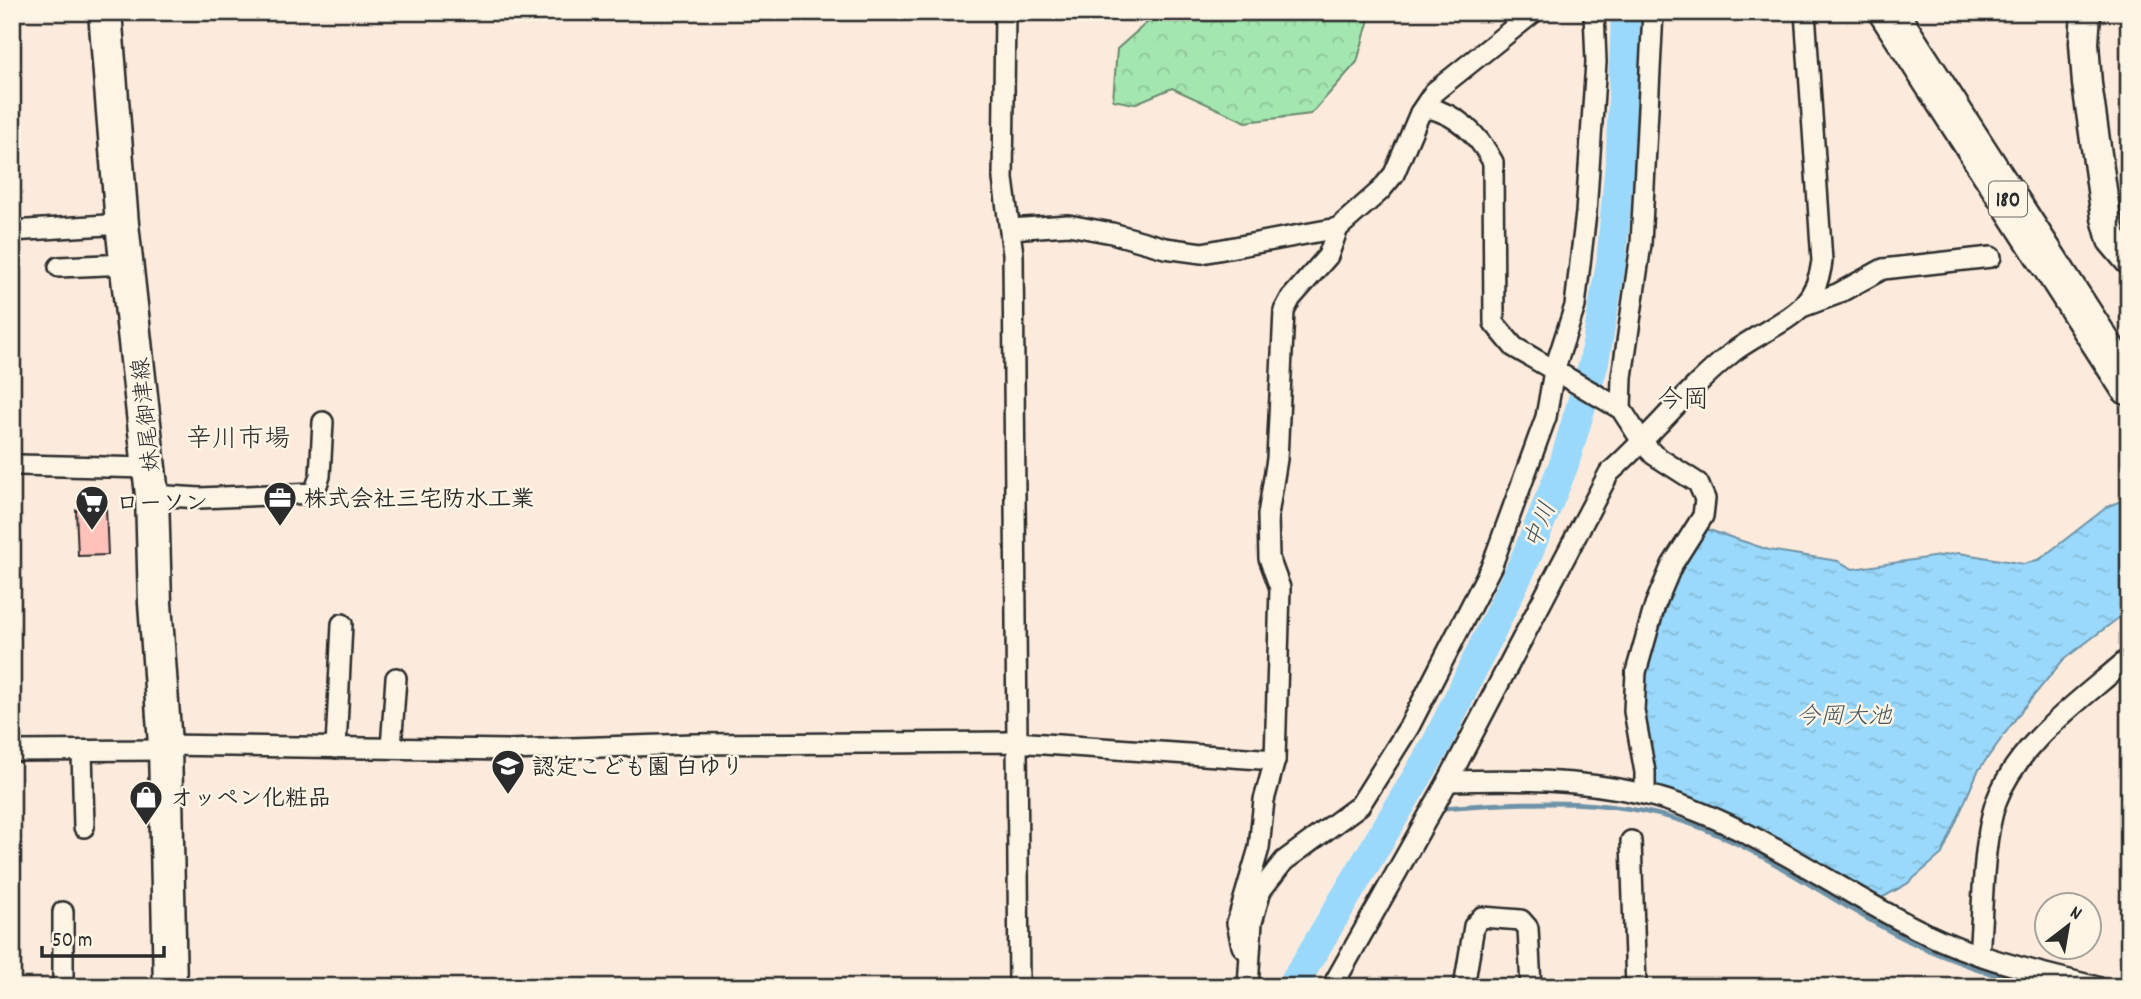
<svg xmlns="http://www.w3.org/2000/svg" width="2141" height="999" viewBox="0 0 2141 999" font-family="Dekko,'Klee One',sans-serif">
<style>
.forest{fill:url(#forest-crowns);stroke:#68886e;stroke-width:2}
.water{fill:url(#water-ripples);stroke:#6e93a8;stroke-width:2}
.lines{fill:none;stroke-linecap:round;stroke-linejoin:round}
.stream{stroke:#6e93a8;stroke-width:5}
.river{stroke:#9ad9fb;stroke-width:30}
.building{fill:#fec2bb;stroke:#2b2b2b;stroke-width:2}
.street-casing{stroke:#2b2b2b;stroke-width:24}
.secondary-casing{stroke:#2b2b2b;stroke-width:33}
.primary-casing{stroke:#2b2b2b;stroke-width:37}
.highway-casing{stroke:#2b2b2b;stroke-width:42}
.street{stroke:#fcf5e5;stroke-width:19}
.secondary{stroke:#fcf5e5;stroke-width:28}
.primary{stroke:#fcf5e5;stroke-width:32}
.highway{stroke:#fcf5e5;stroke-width:37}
.labels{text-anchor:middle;stroke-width:5;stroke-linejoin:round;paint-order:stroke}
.shield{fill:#fcf5e5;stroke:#6a6863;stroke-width:2}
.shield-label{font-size:21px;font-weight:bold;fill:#2b2b2b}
.street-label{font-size:23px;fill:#2b2b2b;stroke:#fcf5e5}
.poi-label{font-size:23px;font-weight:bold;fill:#2b2b2b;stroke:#fcf5e5;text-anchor:start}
.water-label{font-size:24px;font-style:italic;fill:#47565f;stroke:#fcf5e5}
.quarter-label{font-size:26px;fill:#2b2b2b;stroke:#fcf5e5}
</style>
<defs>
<pattern id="forest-crowns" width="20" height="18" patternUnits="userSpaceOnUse" patternTransform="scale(1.75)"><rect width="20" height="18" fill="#a4e6b0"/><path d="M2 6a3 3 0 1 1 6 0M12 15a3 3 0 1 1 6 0" fill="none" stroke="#8dc598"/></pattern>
<pattern id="water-ripples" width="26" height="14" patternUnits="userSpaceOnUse" patternTransform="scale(1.75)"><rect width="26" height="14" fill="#9ad9fb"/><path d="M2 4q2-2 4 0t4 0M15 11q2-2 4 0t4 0" fill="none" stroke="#85bad7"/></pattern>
</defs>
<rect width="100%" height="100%" fill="#fcebdd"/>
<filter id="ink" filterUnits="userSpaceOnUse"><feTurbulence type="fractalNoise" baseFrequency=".0143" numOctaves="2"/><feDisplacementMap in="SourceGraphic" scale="14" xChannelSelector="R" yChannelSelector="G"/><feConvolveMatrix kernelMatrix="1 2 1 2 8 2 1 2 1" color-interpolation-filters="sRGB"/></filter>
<g filter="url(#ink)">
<!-- forest -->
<path class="forest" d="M 1159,12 L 1371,12 L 1357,62 L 1311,114 L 1246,122 L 1172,88 L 1134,104 L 1113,100 L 1117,49 Z"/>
<!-- water -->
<path class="water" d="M 2129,497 L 2129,610 L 2063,660 L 2022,710 L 1978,771 L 1942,854 L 1907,884 L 1876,901 L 1659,792 C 1648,759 1640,721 1641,686 C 1643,637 1676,566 1706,529 L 1769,550 L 1838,561 L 1853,569 L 1959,553 L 2024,564 L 2040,559 L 2107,507 Z"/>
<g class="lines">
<!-- stream -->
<g class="stream">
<path d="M 1444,808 C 1531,801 1619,796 1702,828 C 1780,859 1846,912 1922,947 C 1957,963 1995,975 2032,987"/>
<path d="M 1397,812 L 1411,811"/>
</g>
<!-- river -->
<path class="river" d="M 1292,987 L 1436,745 L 1525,560 L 1564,464 L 1594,362 L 1611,263 L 1621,150 L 1626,12"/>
</g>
<!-- building -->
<path class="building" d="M 106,508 L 108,555 L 78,556 L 76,510 Z"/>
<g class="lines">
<defs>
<g id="street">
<path d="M 1005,12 L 1003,179 L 1013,254 L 1019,987"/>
<path d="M 1420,113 L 1434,92 L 1534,12"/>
<path d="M 1010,229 L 1068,225 L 1112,233 L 1165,248 L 1202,253 L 1338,228 L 1380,191 L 1394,174 L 1420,113 L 1429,108 C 1458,115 1479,136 1493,162 L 1494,323 L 1514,347 L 1621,409 L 1643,443 L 1654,455 L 1698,483 L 1705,499 L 1703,516 L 1672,565 L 1655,605 L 1636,672 L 1634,711 L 1645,772 L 1645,794"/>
<path d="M 12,231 L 122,224"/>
<path d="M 59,267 L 128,264"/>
<path d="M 1802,307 L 1837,294 L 1883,269 L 1991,257"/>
<path d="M 1621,409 L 1622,377 L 1641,244 L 1653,12"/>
<path d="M 18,465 L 150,468"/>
<path d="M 152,495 L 200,498 L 314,493 L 320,476 L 323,422"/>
<path d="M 165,745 L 508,750 L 694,744 L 1015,742 L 1275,760"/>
<path d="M 336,748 L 342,624"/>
<path d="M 391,748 L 396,678"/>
<path d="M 12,751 L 165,750"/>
<path d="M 82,751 L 84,827"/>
<path d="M 1448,781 C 1514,779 1579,779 1644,794 C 1747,819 1831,888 1925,933 C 1980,960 2039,972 2097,987"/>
<path d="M 1631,841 L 1636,987"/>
<path d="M 1247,951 L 1242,946 L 1237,923 L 1259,848 L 1264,800 L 1275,760 L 1280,588 L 1269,558 L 1268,515 L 1277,459 L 1284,311 L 1291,298 L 1328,256 L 1338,228"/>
<path d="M 1979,955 C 1983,912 1982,842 1996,802 C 2018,742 2083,699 2129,658"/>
<path d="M 63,987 L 63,912"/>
<path d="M 1248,987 L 1252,922 L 1261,890 L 1284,861 L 1360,805 L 1409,727 L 1492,565 L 1546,417 L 1554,371 L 1575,306 L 1586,213 L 1596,62 L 1594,12"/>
<path d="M 1332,987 L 1448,781 L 1609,473 C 1652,435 1687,389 1732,353 C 1750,338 1790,321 1803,305 C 1815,292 1820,278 1822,261 L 1805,12"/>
<path d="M 1464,987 L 1474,926 L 1482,917 L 1521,920 L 1528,928 L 1531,987"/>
</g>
<path id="secondary" d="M 2086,12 L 2084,43 L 2087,84 L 2106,218 L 2112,240 L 2129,260"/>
<path id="primary" d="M 105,12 L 122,224 L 152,495 L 155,603 L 165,745 L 170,987"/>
<path id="highway" d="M 1888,12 L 2129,386"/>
</defs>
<!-- street casing -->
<use href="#street" class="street-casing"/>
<!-- secondary casing -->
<use href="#secondary" class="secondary-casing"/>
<!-- primary casing -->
<use href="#primary" class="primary-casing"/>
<!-- highway casing -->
<use href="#highway" class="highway-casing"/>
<!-- street -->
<use href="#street" class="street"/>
<!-- secondary -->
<use href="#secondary" class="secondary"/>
<!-- primary -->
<use href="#primary" class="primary"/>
<!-- highway -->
<use href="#highway" class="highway"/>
</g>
</g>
<!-- icons -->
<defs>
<symbol id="office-pin" viewBox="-11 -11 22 30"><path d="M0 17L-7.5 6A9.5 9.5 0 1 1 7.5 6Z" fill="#2b2b2b" stroke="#fcf5e5"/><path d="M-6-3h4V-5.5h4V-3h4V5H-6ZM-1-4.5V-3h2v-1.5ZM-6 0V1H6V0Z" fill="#fff"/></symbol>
<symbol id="supermarket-pin" viewBox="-11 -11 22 30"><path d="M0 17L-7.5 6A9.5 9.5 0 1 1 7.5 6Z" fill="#2b2b2b" stroke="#fcf5e5"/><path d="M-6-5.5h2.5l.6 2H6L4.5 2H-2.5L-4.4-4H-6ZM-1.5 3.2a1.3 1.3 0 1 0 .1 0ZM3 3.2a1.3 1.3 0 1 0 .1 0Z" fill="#fff"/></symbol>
<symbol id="school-pin" viewBox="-11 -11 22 30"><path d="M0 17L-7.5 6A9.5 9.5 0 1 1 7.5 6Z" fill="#2b2b2b" stroke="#fcf5e5"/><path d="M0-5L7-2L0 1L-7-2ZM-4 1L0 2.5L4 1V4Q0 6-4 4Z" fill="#fff"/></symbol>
<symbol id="shop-pin" viewBox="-11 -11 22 30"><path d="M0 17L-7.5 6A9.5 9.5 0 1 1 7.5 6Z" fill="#2b2b2b" stroke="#fcf5e5"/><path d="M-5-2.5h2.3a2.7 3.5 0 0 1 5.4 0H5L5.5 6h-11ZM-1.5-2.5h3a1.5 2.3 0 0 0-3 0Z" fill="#fff"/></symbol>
</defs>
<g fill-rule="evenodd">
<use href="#office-pin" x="261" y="479" width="38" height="52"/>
<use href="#supermarket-pin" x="73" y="483" width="38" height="52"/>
<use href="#school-pin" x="489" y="747" width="38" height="52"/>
<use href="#shop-pin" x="127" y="778" width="38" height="52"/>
</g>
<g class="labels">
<!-- shield labels -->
<rect class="shield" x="1989" y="181.5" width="38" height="35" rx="5"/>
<g class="shield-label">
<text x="2008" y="206">180</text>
</g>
<!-- street labels -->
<g class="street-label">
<text transform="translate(145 415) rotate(-96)" y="8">妹尾御津線</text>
</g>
<!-- poi labels -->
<g class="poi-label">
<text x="304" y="506">株式会社三宅防水工業</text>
<text x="116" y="510">ローソン</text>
<text x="532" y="774">認定こども園 白ゆり</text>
<text x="170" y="805">オッペン化粧品</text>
</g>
<!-- water labels -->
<g class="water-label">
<text transform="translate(1539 525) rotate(-68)" y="8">中川</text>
<text x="1844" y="723">今岡大池</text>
</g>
<!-- quarter labels -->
<g class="quarter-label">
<text x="1683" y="407">今岡</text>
<text x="238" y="446">辛川市場</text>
</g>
</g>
<!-- margin -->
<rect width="2141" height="999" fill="none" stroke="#fcf5e5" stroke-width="42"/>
<rect x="21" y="21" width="2099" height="957" fill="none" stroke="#2b2b2b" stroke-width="2.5" filter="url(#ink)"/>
<!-- north arrow -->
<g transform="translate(2068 926) rotate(31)"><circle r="33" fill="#fcf5e5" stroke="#a8a49b" stroke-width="2"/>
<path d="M0-5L12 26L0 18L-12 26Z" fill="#2b2b2b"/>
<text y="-10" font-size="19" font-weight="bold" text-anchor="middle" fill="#2b2b2b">N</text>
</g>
<!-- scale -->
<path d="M42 946v10h122v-10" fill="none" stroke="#2b2b2b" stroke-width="3.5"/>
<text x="52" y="946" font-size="21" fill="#2b2b2b" stroke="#fcf5e5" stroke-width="5" paint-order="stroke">50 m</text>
</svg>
